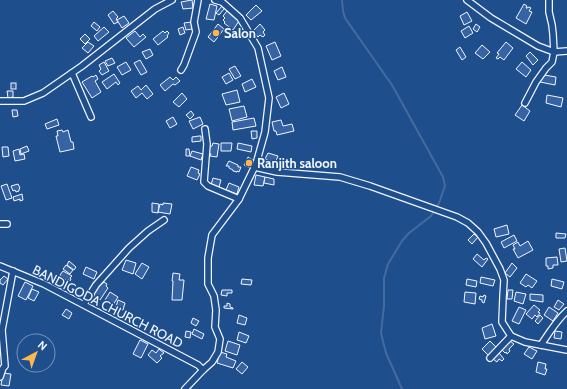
<svg xmlns="http://www.w3.org/2000/svg" width="567" height="389" viewBox="0 0 567 389" font-family="Cabin,sans-serif">
<style>
.lines{fill:none;stroke-linecap:round;stroke-linejoin:round}
.stream{stroke:#446ba0;stroke-width:2}
.building{fill:#3563a3;stroke:#f2f6ff}
.street-casing{stroke:#f2f6ff;stroke-width:8}
.street{stroke:#1f4e8c;stroke-width:5.5}
.poi-dot{fill:#ffb74d;stroke:#1f4e8c;stroke-width:1.5}
.labels{text-anchor:middle;stroke-width:3;stroke-linejoin:round;paint-order:stroke}
.poi-label{font-size:13px;font-weight:bold;fill:#f2f6ff;stroke:#1f4e8c;text-anchor:start}
.street-label{font-size:13px;fill:#f2f6ff;stroke:#1f4e8c}
</style>
<rect width="100%" height="100%" fill="#1f4e8c"/>
<g class="lines">
<!-- stream -->
<path class="stream" d="M 342,0 L 343,11 L 345,18 L 392,85 L 443,177 L 445,186 L 439,203 L 431,216 L 409,233 L 402,241 L 388,264 L 384,278 L 384,306 L 381,333 L 386,353 L 402,389"/>
</g>
<!-- building -->
<g class="building">
<path d="M 192,0 L 193,8 L 183,9 L 181,2 Z"/>
<path d="M 210,4 L 217,6 L 214,20 L 206,19 Z"/>
<path d="M 524,4 L 527,6 L 526,8 L 527,8 L 529,7 L 531,8 L 529,11 L 532,12 L 526,24 L 516,18 Z"/>
<path d="M 256,5 L 262,11 L 251,20 L 246,15 Z"/>
<path d="M 222,6 L 225,8 L 219,15 L 216,13 Z"/>
<path d="M 113,11 L 118,17 L 116,19 L 118,22 L 114,24 L 108,15 Z"/>
<path d="M 227,11 L 239,21 L 233,30 L 224,23 L 225,22 L 223,20 L 225,18 L 223,16 Z"/>
<path d="M 467,12 L 472,21 L 464,25 L 460,16 Z"/>
<path d="M 124,16 L 129,23 L 122,28 L 117,20 Z"/>
<path d="M 94,22 L 100,27 L 97,31 L 91,26 Z"/>
<path d="M 191,22 L 192,29 L 186,30 L 184,23 Z"/>
<path d="M 218,24 L 224,29 L 214,42 L 208,37 Z"/>
<path d="M 260,24 L 265,30 L 263,32 L 265,35 L 263,37 L 260,35 L 258,37 L 253,31 Z"/>
<path d="M 476,24 L 480,27 L 477,32 L 473,29 Z"/>
<path d="M 469,26 L 473,33 L 465,38 L 461,31 Z"/>
<path d="M 104,27 L 109,32 L 98,41 L 94,36 Z"/>
<path d="M 183,27 L 185,33 L 180,35 L 178,29 Z"/>
<path d="M 135,31 L 140,37 L 143,34 L 146,37 L 134,47 L 126,38 Z"/>
<path d="M 163,31 L 165,33 L 167,31 L 169,33 L 167,36 L 168,37 L 158,45 L 153,39 Z"/>
<path d="M 85,34 L 90,39 L 85,44 L 80,39 Z"/>
<path d="M 88,42 L 94,46 L 88,53 L 82,48 Z"/>
<path d="M 275,42 L 281,56 L 272,60 L 266,46 Z"/>
<path d="M 506,42 L 513,48 L 504,60 L 500,57 L 498,59 L 496,58 L 499,54 L 497,53 Z"/>
<path d="M 482,45 L 490,52 L 483,59 L 475,53 Z"/>
<path d="M 460,47 L 466,57 L 462,60 L 456,50 Z"/>
<path d="M 150,49 L 153,55 L 146,59 L 142,52 Z"/>
<path d="M 530,52 L 538,60 L 533,65 L 526,56 Z"/>
<path d="M 112,58 L 115,63 L 108,66 L 105,61 Z"/>
<path d="M 140,60 L 147,72 L 141,75 L 134,63 Z"/>
<path d="M 104,62 L 109,71 L 102,75 L 99,71 L 101,69 L 99,65 Z"/>
<path d="M 126,62 L 131,70 L 122,75 L 117,67 Z"/>
<path d="M 522,62 L 531,70 L 526,77 L 516,69 Z"/>
<path d="M 235,66 L 241,76 L 235,79 L 229,69 Z"/>
<path d="M 282,67 L 286,77 L 278,80 L 274,71 Z"/>
<path d="M 229,73 L 233,80 L 226,84 L 222,77 Z"/>
<path d="M 114,74 L 120,83 L 118,85 L 116,82 L 107,89 L 102,82 Z"/>
<path d="M 96,75 L 98,79 L 95,81 L 101,92 L 92,98 L 82,82 L 92,76 L 93,77 Z"/>
<path d="M 544,75 L 556,77 L 555,85 L 540,82 L 542,77 L 543,77 Z"/>
<path d="M 170,77 L 173,80 L 176,77 L 180,81 L 175,85 L 173,84 L 165,91 L 160,85 Z"/>
<path d="M 252,79 L 256,87 L 245,92 L 242,84 Z"/>
<rect x="11" y="83" width="5" height="6"/>
<path d="M 146,85 L 153,94 L 147,99 L 142,93 L 136,98 L 131,91 L 138,86 L 141,90 Z"/>
<path d="M 237,90 L 240,102 L 226,105 L 222,94 Z"/>
<path d="M 7,91 L 13,91 L 13,97 L 8,98 Z"/>
<path d="M 182,93 L 187,99 L 179,107 L 173,102 Z"/>
<path d="M 284,93 L 289,104 L 281,108 L 276,97 Z"/>
<path d="M 547,95 L 563,98 L 561,107 L 546,103 Z"/>
<path d="M 522,105 L 530,111 L 524,121 L 515,115 Z"/>
<path d="M 244,106 L 247,117 L 232,121 L 229,109 Z"/>
<path d="M 12,110 L 17,110 L 18,116 L 13,117 Z"/>
<path d="M 191,111 L 194,115 L 190,119 L 186,115 Z"/>
<path d="M 173,117 L 177,124 L 170,128 L 166,121 Z"/>
<path d="M 200,117 L 203,124 L 193,129 L 189,121 Z"/>
<path d="M 254,118 L 256,126 L 233,130 L 232,122 Z"/>
<path d="M 57,119 L 59,125 L 47,129 L 45,124 Z"/>
<path d="M 281,120 L 283,126 L 292,124 L 294,131 L 277,135 L 276,131 L 274,131 L 272,122 Z"/>
<path d="M 62,130 L 63,132 L 68,130 L 71,142 L 73,142 L 74,149 L 60,152 L 56,136 L 58,136 L 57,131 Z"/>
<path d="M 251,131 L 257,131 L 257,138 L 252,139 Z"/>
<path d="M 199,136 L 201,136 L 201,141 L 192,142 L 192,137 Z"/>
<path d="M 213,143 L 219,144 L 217,157 L 210,156 L 211,154 L 209,153 L 210,146 L 212,146 Z"/>
<path d="M 221,143 L 232,143 L 231,151 L 221,151 Z"/>
<path d="M 238,143 L 252,146 L 251,152 L 237,149 Z"/>
<path d="M 27,146 L 29,151 L 21,154 L 20,149 Z"/>
<path d="M 2,147 L 8,147 L 9,156 L 3,157 Z"/>
<path d="M 19,149 L 20,155 L 24,154 L 25,159 L 15,161 L 13,151 Z"/>
<path d="M 186,149 L 189,149 L 190,156 L 186,156 Z"/>
<path d="M 192,151 L 203,154 L 201,160 L 190,156 Z"/>
<path d="M 268,153 L 278,156 L 275,163 L 265,159 Z"/>
<path d="M 248,157 L 254,161 L 250,168 L 244,165 Z"/>
<path d="M 229,161 L 238,165 L 238,167 L 241,167 L 239,172 L 237,171 L 237,172 L 233,171 L 233,170 L 229,168 L 229,166 L 226,166 Z"/>
<path d="M 191,167 L 199,170 L 198,173 L 200,174 L 197,180 L 187,176 Z"/>
<path d="M 256,175 L 265,177 L 263,186 L 254,185 Z"/>
<path d="M 265,177 L 274,179 L 274,185 L 264,183 Z"/>
<path d="M 213,178 L 221,180 L 219,187 L 211,185 Z"/>
<path d="M 229,183 L 239,187 L 237,194 L 226,190 Z"/>
<path d="M 7,184 L 12,198 L 6,200 L 1,186 Z"/>
<path d="M 18,184 L 20,188 L 19,189 L 19,191 L 16,192 L 15,190 L 13,191 L 11,186 Z"/>
<path d="M 22,194 L 23,200 L 20,201 L 20,199 L 14,201 L 13,197 Z"/>
<path d="M 152,203 L 159,204 L 158,213 L 152,212 Z"/>
<path d="M 163,203 L 172,204 L 170,214 L 158,212 L 160,204 L 163,205 Z"/>
<path d="M 507,225 L 509,234 L 496,237 L 494,229 Z"/>
<path d="M 556,233 L 566,234 L 565,238 L 556,238 Z"/>
<path d="M 474,234 L 478,237 L 472,244 L 468,240 Z"/>
<path d="M 514,235 L 517,241 L 504,248 L 501,242 Z"/>
<path d="M 528,241 L 533,250 L 518,258 L 513,249 L 515,249 L 513,245 L 518,242 L 520,246 Z"/>
<path d="M 565,248 L 567,261 L 561,262 L 559,249 Z"/>
<path d="M 477,254 L 484,260 L 486,258 L 488,259 L 482,267 L 473,259 Z"/>
<path d="M 557,257 L 558,265 L 553,265 L 553,268 L 548,269 L 548,266 L 546,266 L 546,258 Z"/>
<path d="M 126,260 L 136,263 L 133,274 L 122,270 Z"/>
<path d="M 69,261 L 76,267 L 74,270 L 67,265 Z"/>
<path d="M 142,263 L 149,267 L 142,279 L 135,274 Z"/>
<path d="M 512,263 L 517,268 L 510,277 L 505,273 Z"/>
<path d="M 66,265 L 73,270 L 70,274 L 63,269 Z"/>
<path d="M 86,267 L 97,272 L 94,279 L 83,274 Z"/>
<path d="M 63,271 L 72,276 L 70,278 L 71,279 L 70,281 L 68,279 L 67,281 L 60,275 Z"/>
<path d="M 173,273 L 180,274 L 179,280 L 184,280 L 182,300 L 172,300 L 173,281 L 172,281 Z"/>
<path d="M 526,274 L 537,281 L 532,288 L 528,285 L 526,287 L 520,283 Z"/>
<path d="M 4,276 L 8,279 L 3,285 L 0,283 L 0,280 Z"/>
<path d="M 481,277 L 495,280 L 493,286 L 480,283 Z"/>
<path d="M 242,279 L 252,280 L 251,285 L 241,284 Z"/>
<path d="M 467,279 L 477,281 L 476,287 L 466,285 Z"/>
<path d="M 552,279 L 564,282 L 562,289 L 551,286 Z"/>
<path d="M 25,282 L 33,286 L 26,300 L 18,296 Z"/>
<path d="M 104,282 L 107,284 L 106,286 L 108,288 L 100,300 L 93,295 L 101,283 L 102,284 Z"/>
<path d="M 32,289 L 39,292 L 34,301 L 28,298 Z"/>
<path d="M 222,290 L 232,290 L 232,293 L 227,293 L 227,296 L 221,295 Z"/>
<path d="M 508,290 L 513,290 L 512,299 L 507,299 Z"/>
<path d="M 110,292 L 118,297 L 113,305 L 105,300 Z"/>
<path d="M 465,292 L 476,293 L 475,304 L 464,302 Z"/>
<path d="M 516,292 L 526,294 L 523,304 L 514,301 Z"/>
<path d="M 530,294 L 543,295 L 543,302 L 530,300 Z"/>
<path d="M 484,295 L 486,296 L 484,303 L 482,302 L 482,300 L 479,299 L 480,296 L 483,297 Z"/>
<path d="M 118,300 L 125,303 L 123,310 L 119,309 L 119,311 L 115,310 Z"/>
<path d="M 558,300 L 564,304 L 559,310 L 554,307 Z"/>
<path d="M 227,303 L 230,304 L 230,307 L 233,308 L 233,309 L 224,308 L 224,306 L 227,306 Z"/>
<path d="M 534,305 L 540,310 L 538,312 L 540,313 L 537,317 L 535,315 L 532,319 L 526,314 Z"/>
<path d="M 519,307 L 526,310 L 519,324 L 512,321 Z"/>
<path d="M 549,307 L 558,313 L 553,321 L 544,315 Z"/>
<path d="M 66,309 L 72,313 L 69,319 L 62,315 Z"/>
<path d="M 239,315 L 247,318 L 245,325 L 237,323 Z"/>
<path d="M 540,315 L 543,318 L 538,324 L 535,321 Z"/>
<path d="M 193,318 L 199,321 L 196,326 L 191,323 Z"/>
<path d="M 492,324 L 496,336 L 485,339 L 482,328 Z"/>
<path d="M 194,329 L 204,334 L 202,339 L 192,334 Z"/>
<path d="M 186,331 L 191,332 L 190,338 L 185,337 Z"/>
<path d="M 555,331 L 562,332 L 561,339 L 554,338 Z"/>
<path d="M 239,332 L 249,336 L 246,343 L 237,340 Z"/>
<path d="M 140,340 L 148,344 L 141,358 L 133,354 Z"/>
<path d="M 228,341 L 240,345 L 237,355 L 225,351 Z"/>
<path d="M 490,341 L 497,348 L 489,356 L 482,349 Z"/>
<path d="M 510,341 L 514,344 L 509,349 L 510,351 L 507,354 L 506,352 L 505,353 L 502,350 Z"/>
<path d="M 529,347 L 537,351 L 532,359 L 524,354 Z"/>
<path d="M 159,349 L 164,353 L 160,356 L 162,358 L 157,363 L 148,355 L 152,350 L 156,353 Z"/>
<path d="M 220,352 L 227,354 L 226,357 L 236,361 L 233,368 L 217,363 Z"/>
<path d="M 499,353 L 504,359 L 502,361 L 499,359 L 497,362 L 493,359 Z"/>
<path d="M 242,362 L 248,367 L 242,374 L 236,369 Z"/>
<path d="M 538,362 L 546,364 L 545,369 L 547,369 L 545,375 L 536,372 Z"/>
<path d="M 3,373 L 11,374 L 9,386 L 1,385 Z"/>
</g>
<g class="lines">
<defs>
<g id="street">
<path d="M 467,0 L 491,18 L 538,46 L 554,52 L 567,51"/>
<path d="M 181,70 L 184,65 L 196,32 L 194,22 L 198,0"/>
<path d="M 72,73 L 91,117"/>
<path d="M 0,101 L 24,101 L 43,93 L 82,66 L 155,9 L 172,0"/>
<path d="M 525,103 L 536,82 L 546,68 L 552,62 L 554,52 L 553,34 L 552,25 L 549,12 L 549,0"/>
<path d="M 205,129 L 207,144 L 204,182 L 208,186 L 239,199"/>
<path d="M 254,167 L 277,172 L 340,177 L 370,186 L 457,217 L 468,223 L 478,232 L 486,243 L 500,269 L 504,280 L 503,297 L 502,322 L 511,336 L 525,342 L 567,350"/>
<path d="M 0,224 L 7,224"/>
<path d="M 0,266 L 44,284 L 198,365 L 203,370"/>
<path d="M 84,304 L 96,285 L 129,248 L 148,231 L 164,220"/>
<path d="M 541,345 C 549,333 556,321 567,311"/>
<path d="M 490,358 L 511,336"/>
<path d="M 0,377 L 3,368 L 5,366 L 2,330 L 13,271"/>
<path d="M 185,389 L 203,370 L 212,362 L 218,352 L 220,339 L 215,327 L 216,310 L 214,296 L 208,284 L 208,258 L 212,235 L 239,199 L 256,164 L 265,132 L 269,98 L 258,48 L 240,18 L 222,2 L 215,0"/>
</g>
</defs>
<!-- street casing -->
<use href="#street" class="street-casing"/>
<!-- street -->
<use href="#street" class="street"/>
</g>
<!-- markers -->
<g class="poi-dot">
<circle cx="216" cy="33" r="4"/>
<circle cx="249" cy="163" r="4"/>
</g>
<g class="labels">
<!-- poi labels -->
<g class="poi-label">
<text x="224" y="38">Salon</text>
<text x="257" y="168">Ranjith saloon</text>
</g>
<!-- street labels -->
<g class="street-label">
<text transform="translate(108 306) rotate(27)" y="5">BANDIGODA CHURCH ROAD</text>
</g>
</g>
<!-- north arrow -->
<g transform="translate(36 353) rotate(41)"><circle r="19" fill="#1f4e8c" stroke="#7391ba"/>
<path d="M0-3L7 15L0 10L-7 15Z" fill="#ffb74d"/>
<text y="-6" font-size="11" font-weight="bold" text-anchor="middle" fill="#f2f6ff">N</text>
</g>
</svg>
